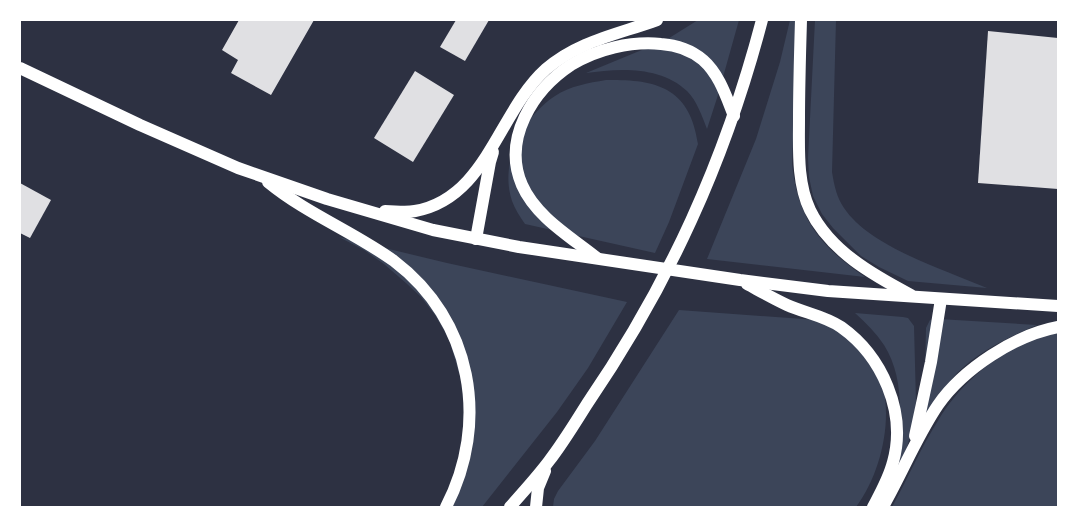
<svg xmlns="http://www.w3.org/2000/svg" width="1078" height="527" viewBox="0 0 1078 527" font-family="Barlow,sans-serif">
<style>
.green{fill:#3c4559}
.building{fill:#e0e0e3}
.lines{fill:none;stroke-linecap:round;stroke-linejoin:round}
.primary{stroke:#fff;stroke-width:12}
</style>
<rect width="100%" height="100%" fill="#2d3142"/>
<!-- green -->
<g class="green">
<path d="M 698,20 L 739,20 L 718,95 L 707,129 C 702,116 697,101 687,91 C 661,66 619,68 586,73 L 666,40 Z"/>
<path d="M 790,20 L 798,20 L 792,164 C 798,219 820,246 865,277 L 707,259 L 756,139 L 780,62 Z"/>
<path d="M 815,20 L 836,20 L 832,172 C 834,185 837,198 844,208 C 870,247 945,270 987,288 L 908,281 L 879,267 L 861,256 L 833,228 L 822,214 L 813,196 L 809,177 L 808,158 Z"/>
<path d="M 606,80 C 657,79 690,88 698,144 L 669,222 L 655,253 L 525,224 C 520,217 515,209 512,201 C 499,162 523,117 555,96 C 570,86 588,83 606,80 Z"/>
<path d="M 339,237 L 447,263 L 627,302 L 588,368 L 557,412 L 482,507 L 447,507 L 471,414 L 449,339 L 435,315 L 421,297 L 406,283 L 384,264 L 364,250 Z"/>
<path d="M 679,310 L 845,322 C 851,327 857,333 861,338 C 867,346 883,381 884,391 C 891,429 879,476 856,507 L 553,507 L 554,499 L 558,491 L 595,441 Z"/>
<path d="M 855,313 L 903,317 L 908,318 L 914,326 L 916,402 L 912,429 L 906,451 L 895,474 C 899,432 908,383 884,345 C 876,333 866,323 855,313 Z"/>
<path d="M 934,319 L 939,319 L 1037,325 C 1009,337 979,351 957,373 C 945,386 935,401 924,416 L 926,328 L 930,320 Z"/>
<path d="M 1058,333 L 1058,507 L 892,507 C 908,478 921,447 939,419 C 964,378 1010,341 1058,333 Z"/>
</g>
<!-- building -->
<g class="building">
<path d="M 239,20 L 314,20 L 271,95 L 231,73 L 238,60 L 222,50 Z"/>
<path d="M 456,20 L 489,20 L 465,61 L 440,47 Z"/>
<path d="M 988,31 L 1058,38 L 1058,189 L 978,183 Z"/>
<path d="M 415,71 L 454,95 L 413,162 L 374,138 Z"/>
<path d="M 20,183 L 51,200 L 30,238 L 20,233 Z"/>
</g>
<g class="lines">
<!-- primary -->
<g class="primary">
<path d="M 801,20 C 800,53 799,86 799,120 C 799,149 797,183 810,210 C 830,251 873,275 911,295"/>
<path d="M 20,68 L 140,125 L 238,168 L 327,199 L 433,230 L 519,247 L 740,280 L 828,291 L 1058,306"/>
<path d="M 268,182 C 307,214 354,232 394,261 C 472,320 490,422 446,507"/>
<path d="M 385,211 C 395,211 405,213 415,211 C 487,198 498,112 546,69 C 578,41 619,34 657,20"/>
<path d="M 476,239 L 490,162 L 493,152"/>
<path d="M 597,258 C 571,237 536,217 522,185 C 502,139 533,90 571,65 C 597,49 631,41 661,44 C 677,45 691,50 703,60 C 719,74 726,96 734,116"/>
<path d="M 747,284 C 760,291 774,299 787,305 C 805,313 825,316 841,327 C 882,356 907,412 893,462 C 889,478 881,492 873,507"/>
<path d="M 915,436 L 931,362 L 941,299"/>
<path d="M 885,503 C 903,471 917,436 938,405 C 963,369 1015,335 1058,327"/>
<path d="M 510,507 C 523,492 537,477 549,461 C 563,443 575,423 587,404 C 669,284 725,161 762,20"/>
<path d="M 536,507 L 538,488 L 545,471"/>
</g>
</g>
<!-- border -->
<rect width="1078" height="527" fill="none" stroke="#ffffff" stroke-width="42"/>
</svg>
